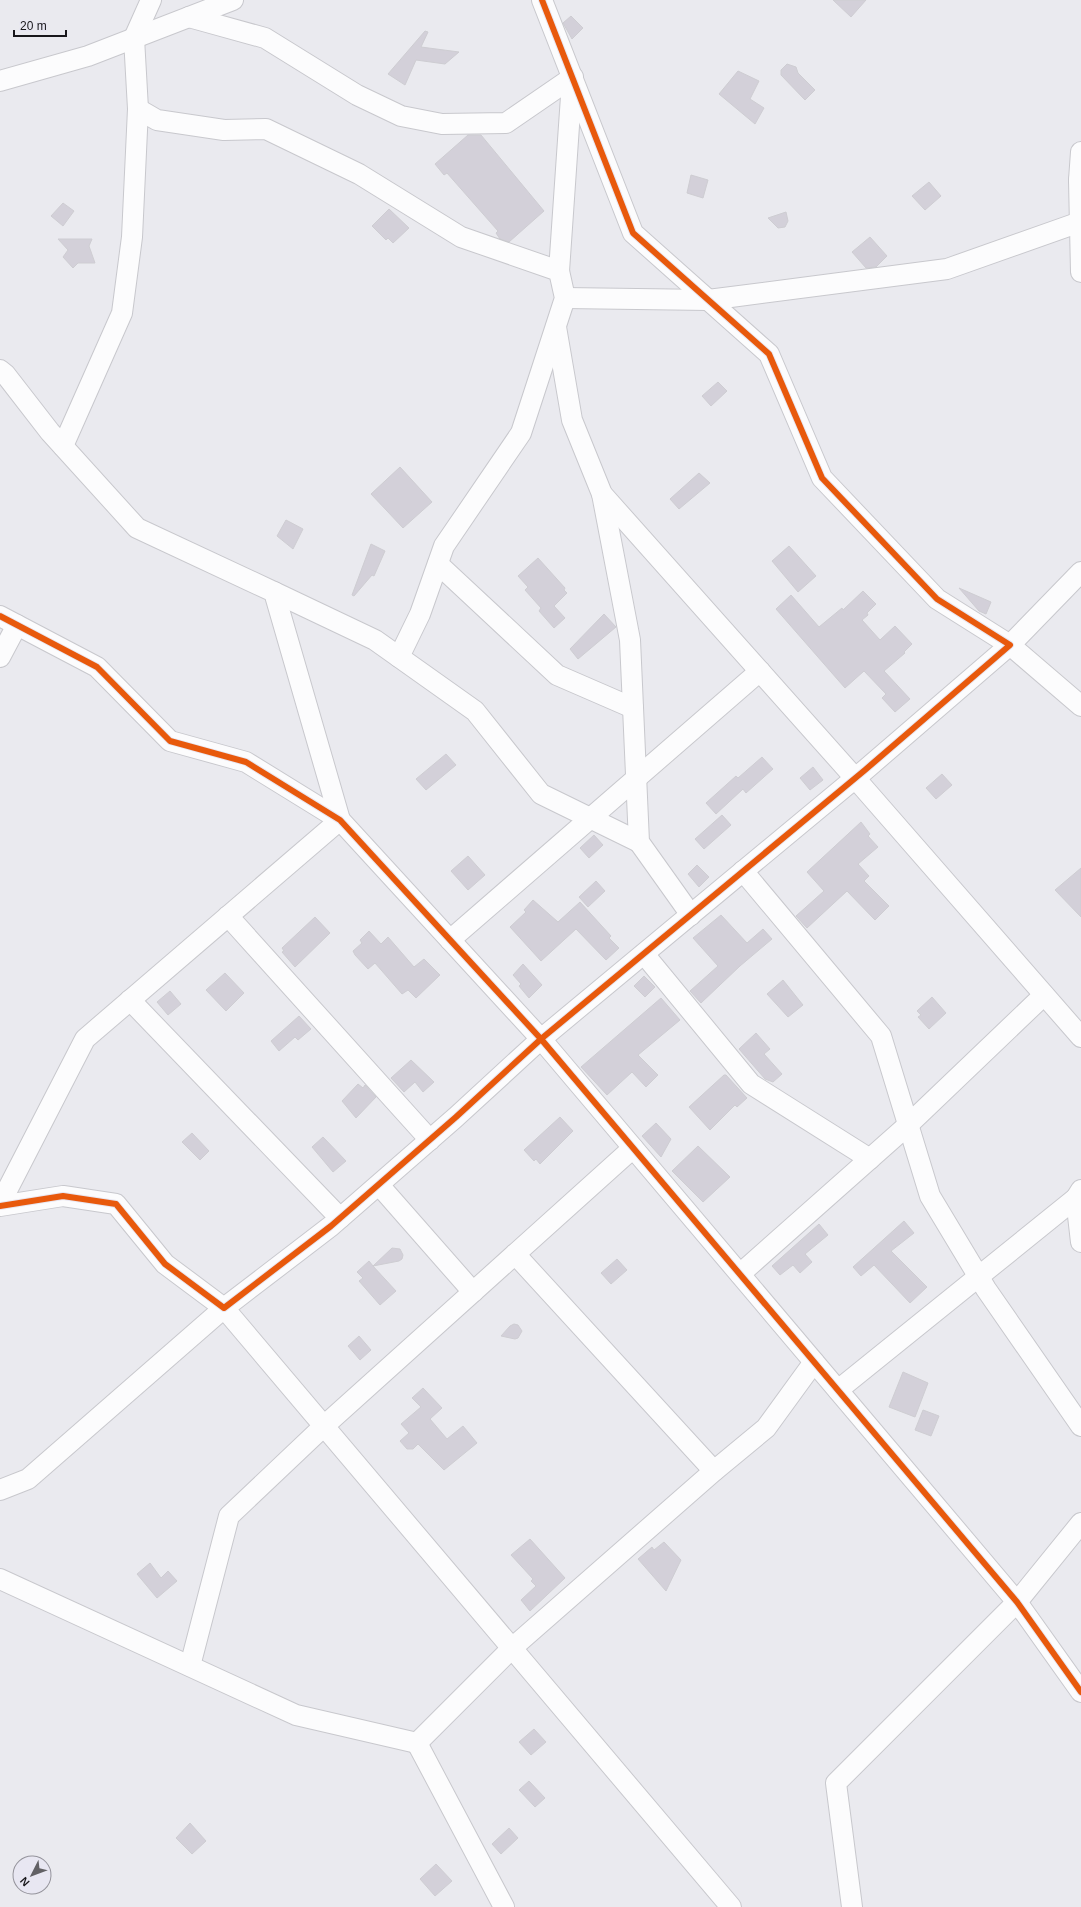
<svg xmlns="http://www.w3.org/2000/svg" width="1081" height="1907" viewBox="0 0 1081 1907" font-family="Helvetica,sans-serif">
<style>
.building{fill:#d3d0d9;stroke:#cecdd2}
.lines{fill:none;stroke-linecap:round;stroke-linejoin:round}
.minor-casing{stroke:#c8c8cd;stroke-width:22}
.minor{stroke:#fcfcfd;stroke-width:20}
.cycleway-casing{stroke:#e8e7f2;stroke-width:8}
.cycleway{stroke:#e8590c;stroke-width:6}
</style>
<rect width="100%" height="100%" fill="#eaeaef"/>
<!-- building -->
<g class="building">
<path d="M 833,0 L 866,0 L 851,17 Z"/>
<path d="M 571,16 L 583,28 L 572,39 L 563,23 Z"/>
<path d="M 425,31 L 428,32 L 421,47 L 459,52 L 445,64 L 416,60 L 405,85 L 388,74 Z"/>
<path d="M 787,64 L 796,67 L 798,73 L 815,90 L 805,100 L 781,75 L 781,70 Z"/>
<path d="M 738,71 L 759,81 L 750,99 L 764,108 L 755,124 L 719,94 Z"/>
<path d="M 468,135 L 481,135 L 544,211 L 509,242 L 500,239 L 496,233 L 498,231 L 447,173 L 444,175 L 435,164 Z"/>
<path d="M 691,175 L 708,180 L 703,198 L 687,193 Z"/>
<path d="M 929,182 L 941,196 L 925,210 L 912,196 Z"/>
<path d="M 63,203 L 74,211 L 63,226 L 51,216 Z"/>
<path d="M 389,209 L 409,228 L 393,243 L 388,238 L 386,240 L 372,226 Z"/>
<path d="M 786,212 L 788,221 L 785,227 L 778,228 L 768,218 Z"/>
<path d="M 870,237 L 887,256 L 876,267 L 866,268 L 852,252 Z"/>
<path d="M 58,239 L 92,239 L 89,246 L 95,263 L 78,263 L 73,268 L 63,257 L 68,250 Z"/>
<path d="M 718,382 L 727,391 L 711,406 L 702,396 Z"/>
<path d="M 400,467 L 432,502 L 403,528 L 371,494 Z"/>
<path d="M 699,473 L 710,483 L 679,509 L 670,499 Z"/>
<path d="M 286,520 L 303,529 L 293,549 L 277,536 Z"/>
<path d="M 371,544 L 385,551 L 374,576 L 372,575 L 354,596 L 352,595 Z"/>
<path d="M 789,546 L 816,576 L 798,592 L 772,561 Z"/>
<path d="M 538,558 L 565,588 L 564,590 L 567,593 L 554,606 L 565,618 L 554,628 L 539,611 L 541,608 L 525,590 L 528,587 L 518,576 Z"/>
<path d="M 959,588 L 991,602 L 986,614 L 979,611 Z"/>
<path d="M 863,591 L 876,604 L 867,613 L 868,615 L 862,620 L 880,640 L 895,626 L 912,644 L 904,652 L 905,653 L 884,671 L 910,699 L 895,712 L 882,698 L 886,694 L 864,671 L 845,688 L 776,609 L 791,595 L 819,627 L 842,608 L 843,610 Z"/>
<path d="M 604,614 L 616,627 L 578,659 L 570,649 Z"/>
<path d="M 446,754 L 456,765 L 426,790 L 416,779 Z"/>
<path d="M 762,757 L 773,769 L 746,793 L 743,789 L 716,814 L 706,803 L 736,776 L 738,778 Z"/>
<path d="M 813,767 L 823,780 L 810,790 L 800,778 Z"/>
<path d="M 942,774 L 952,785 L 936,799 L 926,788 Z"/>
<path d="M 722,815 L 731,825 L 704,849 L 695,839 Z"/>
<path d="M 861,822 L 870,834 L 868,836 L 878,847 L 858,864 L 869,876 L 864,881 L 889,906 L 875,920 L 847,891 L 807,928 L 796,916 L 824,891 L 807,872 Z"/>
<path d="M 594,835 L 603,845 L 589,858 L 580,848 Z"/>
<path d="M 468,856 L 485,875 L 468,890 L 451,871 Z"/>
<path d="M 697,865 L 709,877 L 699,887 L 688,874 Z"/>
<path d="M 1081,868 L 1081,917 L 1055,890 Z"/>
<path d="M 596,881 L 605,891 L 588,907 L 579,897 Z"/>
<path d="M 533,900 L 558,922 L 580,902 L 611,936 L 609,938 L 619,948 L 606,960 L 576,929 L 541,961 L 510,927 L 526,912 L 524,910 Z"/>
<path d="M 721,915 L 747,943 L 763,929 L 772,939 L 740,966 L 701,1003 L 690,991 L 718,966 L 693,938 Z"/>
<path d="M 315,917 L 330,933 L 295,967 L 282,952 L 284,951 L 282,948 Z"/>
<path d="M 369,931 L 381,944 L 388,937 L 414,967 L 424,959 L 440,975 L 416,998 L 408,990 L 402,994 L 375,963 L 368,969 L 355,955 L 353,951 L 362,943 L 360,940 Z"/>
<path d="M 523,964 L 542,985 L 529,998 L 519,986 L 521,984 L 513,975 Z"/>
<path d="M 225,973 L 244,993 L 226,1011 L 206,990 Z"/>
<path d="M 644,976 L 655,987 L 645,997 L 634,986 Z"/>
<path d="M 783,980 L 803,1005 L 788,1017 L 767,994 Z"/>
<path d="M 170,991 L 181,1004 L 168,1015 L 157,1002 Z"/>
<path d="M 932,997 L 946,1013 L 929,1029 L 918,1017 L 921,1015 L 917,1011 Z"/>
<path d="M 661,998 L 680,1020 L 638,1055 L 658,1075 L 646,1087 L 632,1072 L 607,1095 L 581,1067 Z"/>
<path d="M 299,1016 L 311,1029 L 298,1040 L 295,1037 L 279,1051 L 271,1041 Z"/>
<path d="M 756,1033 L 770,1049 L 764,1054 L 782,1074 L 773,1082 L 765,1079 L 739,1049 Z"/>
<path d="M 411,1060 L 434,1082 L 423,1092 L 415,1082 L 404,1092 L 391,1078 Z"/>
<path d="M 724,1075 L 726,1075 L 747,1098 L 737,1107 L 735,1105 L 710,1130 L 689,1107 Z"/>
<path d="M 358,1084 L 363,1088 L 365,1085 L 376,1097 L 356,1118 L 342,1101 Z"/>
<path d="M 560,1117 L 573,1131 L 540,1164 L 536,1159 L 534,1161 L 524,1150 Z"/>
<path d="M 656,1123 L 671,1139 L 661,1157 L 642,1136 Z"/>
<path d="M 192,1133 L 209,1151 L 200,1160 L 182,1142 Z"/>
<path d="M 323,1137 L 346,1161 L 333,1172 L 312,1147 Z"/>
<path d="M 698,1146 L 730,1177 L 703,1202 L 672,1171 Z"/>
<path d="M 904,1221 L 914,1233 L 891,1251 L 927,1287 L 910,1303 L 874,1265 L 861,1276 L 853,1267 Z"/>
<path d="M 819,1224 L 828,1235 L 805,1254 L 812,1262 L 800,1273 L 793,1265 L 780,1275 L 772,1266 Z"/>
<path d="M 392,1248 L 400,1249 L 403,1255 L 402,1259 L 399,1261 L 373,1266 L 396,1291 L 380,1305 L 359,1281 L 363,1278 L 357,1272 L 369,1261 L 373,1266 Z"/>
<path d="M 617,1259 L 627,1270 L 611,1284 L 601,1273 Z"/>
<path d="M 514,1324 L 518,1325 L 522,1331 L 518,1338 L 515,1339 L 501,1336 L 510,1326 Z"/>
<path d="M 359,1336 L 371,1350 L 360,1360 L 348,1346 Z"/>
<path d="M 903,1372 L 928,1383 L 915,1417 L 889,1407 Z"/>
<path d="M 423,1388 L 442,1408 L 430,1419 L 447,1439 L 463,1426 L 477,1443 L 444,1470 L 418,1444 L 413,1449 L 407,1449 L 400,1441 L 409,1433 L 401,1424 L 421,1407 L 412,1398 Z"/>
<path d="M 923,1410 L 939,1416 L 931,1436 L 915,1430 Z"/>
<path d="M 530,1539 L 565,1578 L 530,1611 L 521,1600 L 536,1586 L 531,1581 L 533,1579 L 511,1555 Z"/>
<path d="M 664,1542 L 681,1560 L 666,1591 L 638,1559 L 652,1547 L 654,1550 Z"/>
<path d="M 150,1563 L 161,1578 L 168,1571 L 177,1581 L 157,1598 L 137,1574 Z"/>
<path d="M 534,1729 L 546,1742 L 531,1755 L 519,1742 Z"/>
<path d="M 529,1781 L 545,1798 L 535,1807 L 519,1790 Z"/>
<path d="M 190,1823 L 206,1841 L 192,1854 L 176,1838 Z"/>
<path d="M 509,1828 L 518,1838 L 501,1854 L 492,1844 Z"/>
<path d="M 436,1864 L 452,1881 L 435,1896 L 420,1879 Z"/>
</g>
<g class="lines">
<defs>
<g id="minor">
<path d="M 189,17 L 265,38 L 357,95 L 401,116 L 442,124 L 506,123 L 573,77"/>
<path d="M 0,81 L 88,56 L 233,0"/>
<path d="M 138,109 L 157,120 L 224,130 L 266,129 L 359,174 L 461,237 L 559,271 L 565,298 L 521,433 L 444,546 L 420,614 L 399,657"/>
<path d="M 1081,152 L 1079,180 L 1081,185"/>
<path d="M 1079,180 L 1081,272"/>
<path d="M 559,271 L 572,82"/>
<path d="M 565,298 L 708,300 L 947,269 L 1080,222"/>
<path d="M 556,327 L 572,420 L 602,494 L 855,778 L 1081,1037"/>
<path d="M 0,370 L 5,374 L 50,432 L 137,528 L 274,592 L 340,820 L 85,1039 L 0,1204"/>
<path d="M 63,446 L 122,313 L 132,237 L 138,109 L 134,38 L 151,0"/>
<path d="M 602,494 L 630,640 L 639,842 L 691,915"/>
<path d="M 438,564 L 557,675 L 633,708"/>
<path d="M 1081,572 L 1010,645 L 1081,706"/>
<path d="M 274,592 L 375,640 L 475,711 L 541,794 L 639,842"/>
<path d="M 0,616 L 97,667 L 170,741 L 246,762 L 340,820 L 541,1039 L 1017,1602 L 1081,1692"/>
<path d="M 0,657 L 17,625"/>
<path d="M 743,871 L 881,1036 L 930,1196 L 986,1289 L 1081,1426"/>
<path d="M 228,916 L 430,1140"/>
<path d="M 450,940 L 760,671"/>
<path d="M 644,954 L 751,1084 L 870,1159"/>
<path d="M 130,1000 L 340,1218"/>
<path d="M 379,1185 L 473,1292"/>
<path d="M 1081,1190 L 1076,1198 L 1081,1242"/>
<path d="M 0,1206 L 63,1196 L 116,1204 L 165,1264 L 224,1308 L 331,1226 L 456,1117 L 541,1039 L 865,770 L 1010,645 L 937,599 L 822,478 L 769,354 L 633,233 L 542,0"/>
<path d="M 515,1254 L 714,1471"/>
<path d="M 740,1274 L 908,1125 L 1044,995"/>
<path d="M 838,1390 L 1076,1198"/>
<path d="M 0,1490 L 28,1479 L 224,1308 L 731,1907"/>
<path d="M 0,1579 L 296,1715 L 417,1743 L 512,1648 L 714,1471 L 766,1428 L 814,1362"/>
<path d="M 190,1666 L 229,1516 L 324,1426 L 633,1148"/>
<path d="M 417,1743 L 504,1907"/>
<path d="M 852,1907 L 836,1783 L 1017,1602 L 1081,1523"/>
</g>
</defs>
<!-- minor casing -->
<use href="#minor" class="minor-casing"/>
<!-- minor -->
<use href="#minor" class="minor"/>
<defs>
<g id="cycleway">
<path d="M 0,616 L 97,667 L 170,741 L 246,762 L 340,820 L 541,1039 L 1017,1602 L 1081,1692"/>
<path d="M 0,1206 L 63,1196 L 116,1204 L 165,1264 L 224,1308 L 331,1226 L 456,1117 L 541,1039 L 865,770 L 1010,645 L 937,599 L 822,478 L 769,354 L 633,233 L 542,0"/>
</g>
</defs>
<!-- cycleway casing -->
<use href="#cycleway" class="cycleway-casing"/>
<!-- cycleway -->
<use href="#cycleway" class="cycleway"/>
</g>
<!-- north arrow -->
<g transform="translate(32 1875) rotate(228)"><circle r="19" fill="#e8e7f2" stroke="#95949c"/>
<path d="M0-3L7 15L0 10L-7 15Z" fill="#626165"/>
<text y="-6" font-size="11" font-weight="bold" text-anchor="middle" fill="#18171b">N</text>
</g>
<!-- scale -->
<path d="M14 30v6h52v-6" fill="none" stroke="#18171b" stroke-width="2"/>
<text x="20" y="30" font-size="12" fill="#18171b" stroke="#e8e7f2" stroke-width="3" paint-order="stroke">20 m</text>
</svg>
